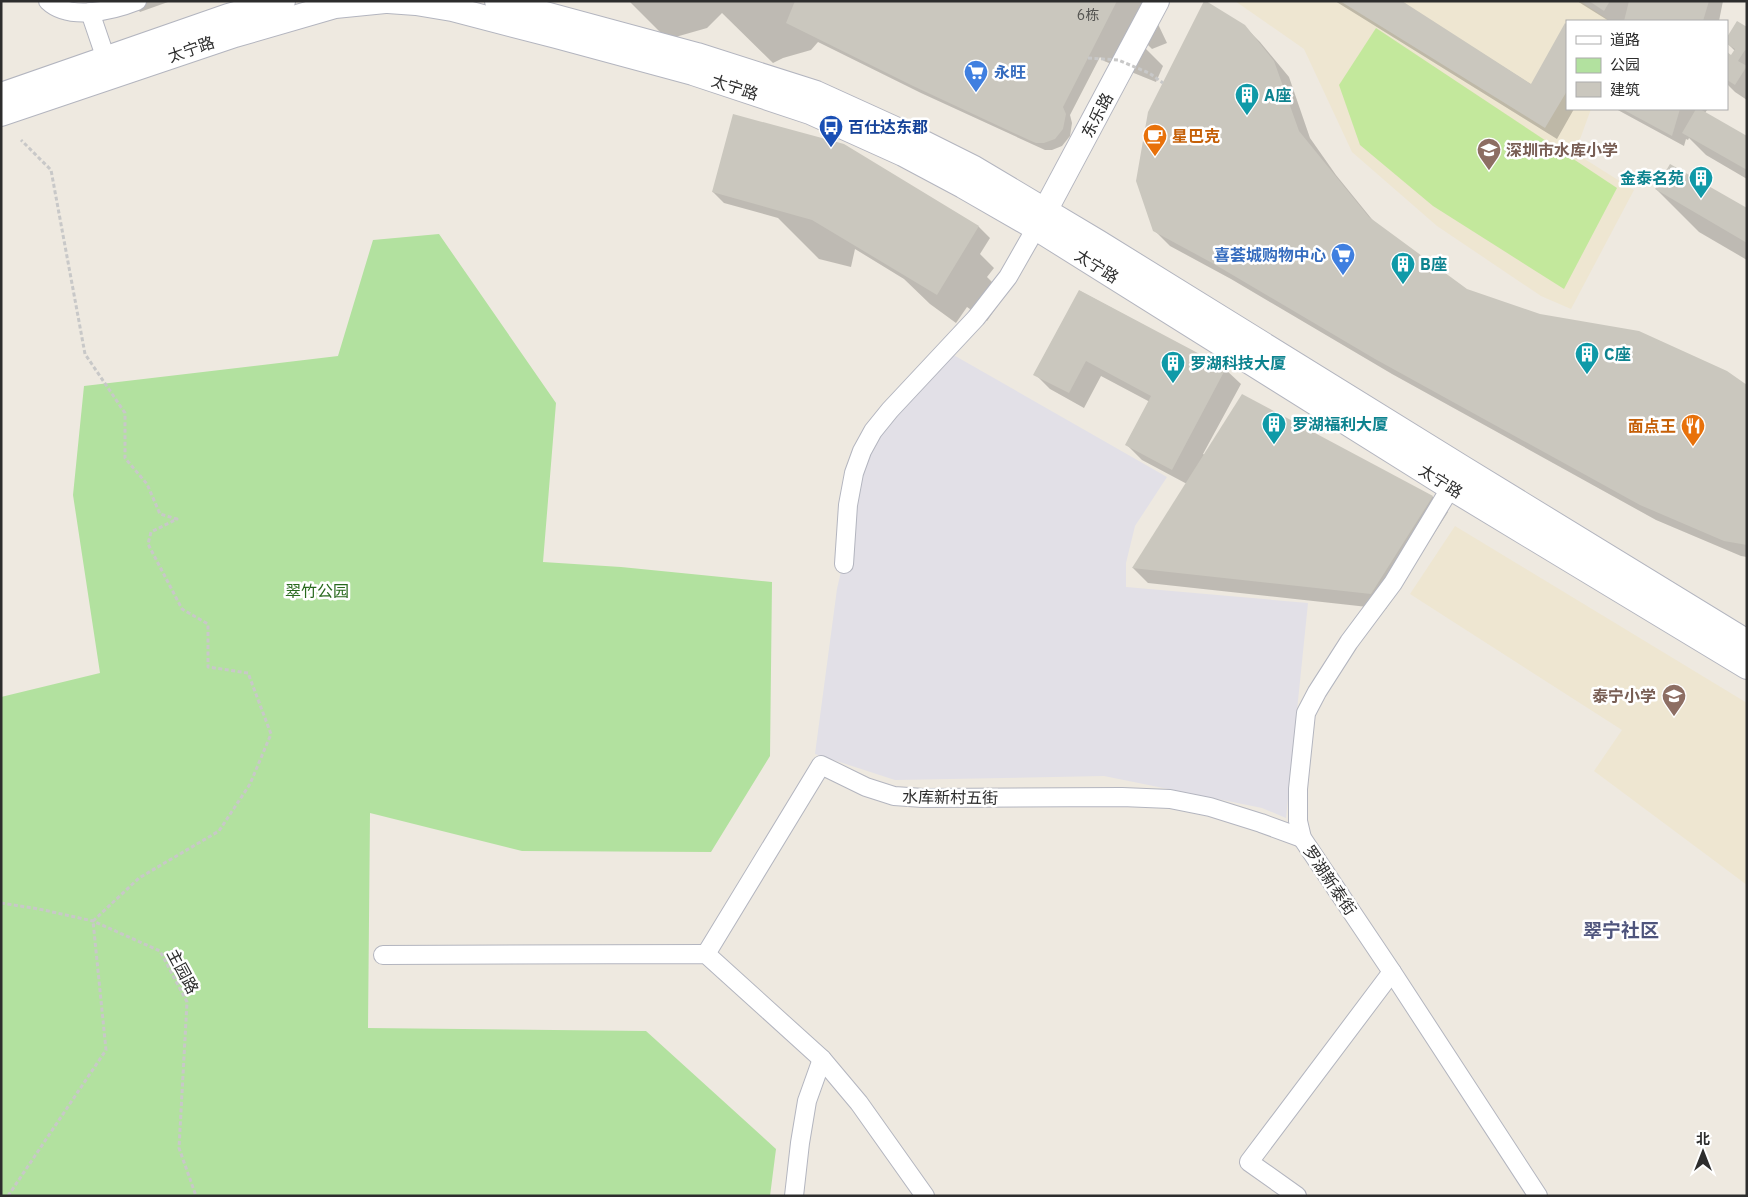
<svg xmlns="http://www.w3.org/2000/svg" width="1748" height="1197" viewBox="0 0 1748 1197" font-family="'IBM Plex Sans','Noto Sans SC',sans-serif">
<style>
.industrial{fill:#e2e0e7}
.education{fill:#eee6d1}
.green{fill:#b2e19f}
.pitch{fill:#c3e89c}
.shadow{fill:#0003}
.building{fill:#cac7be}
.lines{fill:none;stroke-linecap:round;stroke-linejoin:round}
.street-casing{stroke:#b3b5bf;stroke-width:20}
.secondary-casing{stroke:#b3b5bf;stroke-width:26}
.path{stroke:#c8c8c8;stroke-width:3;stroke-dasharray:4 2.5;stroke-linecap:butt}
.street{stroke:#fff;stroke-width:18}
.secondary{stroke:#fff;stroke-width:24}
.path-bridge{stroke:#c8c8c8;stroke-width:3;stroke-dasharray:4 2.5;stroke-linecap:butt}
.labels{text-anchor:middle;stroke-width:5;stroke-linejoin:round;paint-order:stroke}
.number-label{font-size:14px;fill:#545451}
.street-label{font-size:16px;fill:#2d2d2d;stroke:#fff}
.shop-label{font-size:16px;font-weight:bold;fill:#366cbe;stroke:#fff;text-anchor:start}
.culture-label{font-size:16px;font-weight:bold;fill:#0d838f;stroke:#fff;text-anchor:start}
.transit-label{font-size:16px;font-weight:bold;fill:#164399;stroke:#fff;text-anchor:start}
.food-label{font-size:16px;font-weight:bold;fill:#c56008;stroke:#fff;text-anchor:start}
.education-label{font-size:16px;font-weight:bold;fill:#785e54;stroke:#fff;text-anchor:start}
.park-label{font-size:16px;fill:#29691e;stroke:#fff}
.quarter-label{font-size:19px;font-weight:bold;fill:#4e547c;stroke:#fff}
</style>
<rect width="100%" height="100%" fill="#eee9e0"/>
<!-- industrial -->
<path class="industrial" d="M 950,353 L 1167,477 L 1135,526 L 1126,563 L 1126,587 L 1308,603 L 1286,818 L 1262,808 L 1104,776 L 895,780 L 815,754 L 837,589 L 869,448 Z"/>
<!-- education -->
<g class="education">
<path d="M 1235,1 L 1580,1 L 1610,21 L 1567,21 L 1567,109 L 1591,109 L 1575,153 L 1634,190 L 1571,309 L 1541,296 L 1437,226 L 1352,152 L 1304,49 Z"/>
<path d="M 1455,526 L 1747,703 L 1747,885 L 1594,771 L 1622,730 L 1410,594 Z"/>
</g>
<!-- green -->
<path class="green" d="M 439,234 L 556,403 L 543,562 L 621,567 L 772,582 L 770,756 L 711,852 L 522,851 L 370,813 L 368,1028 L 646,1031 L 776,1149 L 770,1196 L 1,1196 L 1,697 L 100,673 L 73,495 L 84,386 L 338,356 L 373,240 Z"/>
<!-- pitch -->
<path class="pitch" d="M 1376,28 L 1617,188 L 1564,289 L 1433,206 L 1360,145 L 1339,85 Z"/>
<!-- shadow -->
<g class="shadow">
<path d="M 118,1 L 167,1 L 168,2 L 140,12 L 136,7 Z"/>
<path d="M 629,1 L 1147,1 L 1167,43 L 1152,49 L 1135,32 L 1133,36 L 1163,66 L 1156,82 L 1104,61 L 1100,57 L 1070,115 L 1072,123 L 1070,136 L 1062,146 L 1052,150 L 1045,150 L 921,93 L 818,42 L 811,50 L 783,58 L 773,63 L 722,13 L 707,28 L 679,36 L 669,41 Z"/>
<path d="M 1335,1 L 1399,1 L 1532,85 L 1567,26 L 1567,109 L 1574,109 L 1557,139 Z"/>
<path d="M 1577,1 L 1723,1 L 1719,21 L 1609,21 Z"/>
<path d="M 1737,22 L 1747,28 L 1747,100 L 1735,92 L 1727,84 L 1727,54 L 1731,57 L 1735,51 L 1727,43 L 1727,39 Z"/>
<path d="M 1244,26 L 1260,42 L 1289,77 L 1310,138 L 1336,175 L 1375,223 L 1467,290 L 1747,387 L 1747,557 L 1741,556 L 1656,520 L 1392,374 L 1231,279 L 1170,246 L 1154,230 Z"/>
<path d="M 1616,109 L 1706,109 L 1707,110 L 1705,113 L 1747,138 L 1747,179 L 1706,155 L 1689,138 L 1688,140 L 1686,139 L 1684,146 Z"/>
<path d="M 843,145 L 979,227 L 990,238 L 980,254 L 994,268 L 987,277 L 1005,295 L 987,321 L 967,307 L 956,323 L 930,304 L 904,279 L 855,249 L 851,267 L 819,259 L 778,218 L 724,203 L 713,192 Z"/>
<path d="M 1656,189 L 1747,210 L 1747,260 L 1699,232 Z"/>
<path d="M 1080,291 L 1225,369 L 1241,384 L 1203,454 L 1205,455 L 1242,396 L 1433,497 L 1448,512 L 1386,609 L 1148,583 L 1133,568 L 1187,484 L 1142,460 L 1127,445 L 1150,402 L 1101,376 L 1084,408 L 1050,389 L 1035,374 Z"/>
</g>
<!-- building -->
<g class="building">
<path d="M 795,1 L 1117,1 L 1063,107 L 1066,114 L 1063,129 L 1055,139 L 1044,143 L 1036,143 L 1029,140 L 913,86 L 786,23 Z"/>
<path d="M 1204,1 L 1206,1 L 1245,25 L 1274,61 L 1299,131 L 1369,217 L 1467,289 L 1540,314 L 1639,331 L 1727,371 L 1747,385 L 1747,545 L 1724,541 L 1640,505 L 1375,359 L 1214,264 L 1153,231 L 1136,181 L 1148,112 Z"/>
<path d="M 1340,1 L 1402,1 L 1531,84 L 1565,23 L 1567,25 L 1567,91 L 1545,128 Z"/>
<path d="M 1589,1 L 1610,1 L 1604,11 Z"/>
<path d="M 1629,1 L 1709,1 L 1703,21 L 1624,21 Z"/>
<path d="M 1737,21 L 1747,27 L 1747,51 L 1745,50 L 1738,61 L 1747,66 L 1735,85 L 1727,80 L 1727,52 L 1731,55 L 1735,49 L 1727,44 L 1727,37 Z"/>
<path d="M 1622,109 L 1680,109 L 1672,136 Z"/>
<path d="M 1696,109 L 1700,109 L 1747,136 L 1747,170 L 1682,133 Z"/>
<path d="M 733,114 L 844,144 L 979,226 L 937,295 L 812,220 L 712,192 Z"/>
<path d="M 1670,164 L 1747,208 L 1747,243 L 1655,189 Z"/>
<path d="M 1079,290 L 1226,368 L 1172,470 L 1125,445 L 1151,396 L 1086,361 L 1069,393 L 1033,375 Z"/>
<path d="M 1242,394 L 1433,496 L 1371,594 L 1132,568 Z"/>
</g>
<g class="lines">
<defs>
<g id="street">
<path d="M 48,1 C 69,21 112,11 137,1"/>
<path d="M 90,12 L 106,59"/>
<path d="M 1457,477 L 1393,583 L 1349,642 L 1317,692 L 1306,713 L 1298,789 L 1298,821 L 1302,838 L 1392,972 L 1538,1196"/>
<path d="M 844,564 L 848,505 L 854,473 L 862,451 L 873,431 L 890,410 L 976,318 L 1008,277 L 1036,228"/>
<path d="M 706,954 L 821,765 L 866,787 L 894,796 L 923,798 L 1122,797 L 1170,799 L 1210,807 L 1261,823 L 1302,838"/>
<path d="M 383,955 L 706,954 L 822,1059 L 859,1103 L 925,1196"/>
<path d="M 794,1196 L 800,1143 L 807,1101 L 822,1059"/>
<path d="M 1297,1196 L 1249,1162 L 1392,972"/>
</g>
<g id="secondary">
<path d="M 388,1 L 416,3 L 452,9 L 556,36 L 693,73 L 810,112 L 903,154 L 963,186 L 1036,228 L 1451,488 L 1747,667"/>
<path d="M 497,1 L 697,55 L 816,93 L 904,133 L 974,168 L 1098,242 L 1463,468 L 1747,642"/>
<path d="M 1,95 L 228,16 L 283,1"/>
<path d="M 1,114 L 235,35 L 335,6 L 385,1"/>
<path d="M 1038,224 L 1157,1"/>
</g>
</defs>
<!-- street casing -->
<use href="#street" class="street-casing"/>
<!-- secondary casing -->
<use href="#secondary" class="secondary-casing"/>
<!-- path -->
<g class="path">
<path d="M 1,903 L 39,909 L 93,921 L 160,951 L 187,1002 L 179,1148 L 196,1196"/>
<path d="M 8,1196 L 106,1050 L 93,921 L 139,878 L 219,831 L 250,784 L 271,734 L 248,673 L 208,667 L 208,624 L 182,609 L 148,544 L 151,532 L 177,519 L 160,514 L 147,484 L 125,458 L 125,413 L 85,354 L 51,170 L 21,140"/>
</g>
<!-- street -->
<use href="#street" class="street"/>
<!-- secondary -->
<use href="#secondary" class="secondary"/>
<!-- path-bridge -->
<path class="path-bridge" d="M 1088,58 L 1118,60 L 1149,73 L 1163,83"/>
</g>
<!-- icons -->
<defs>
<symbol id="supermarket-pin" viewBox="-11 -11 22 30"><path d="M0 17L-7.5 6A9.5 9.5 0 1 1 7.5 6Z" fill="#3f7fe0" stroke="#fff"/><path d="M-6-5.5h2.5l.6 2H6L4.5 2H-2.5L-4.4-4H-6ZM-1.5 3.2a1.3 1.3 0 1 0 .1 0ZM3 3.2a1.3 1.3 0 1 0 .1 0Z" fill="#fff"/></symbol>
<symbol id="building-pin" viewBox="-11 -11 22 30"><path d="M0 17L-7.5 6A9.5 9.5 0 1 1 7.5 6Z" fill="#0f9aa8" stroke="#fff"/><path d="M-4-6H4V6H1V3H-1V6H-4ZM-2.5-4.3h1.7v1.8h-1.7ZM.8-4.3h1.7v1.8H.8ZM-2.5-1h1.7V.8h-1.7ZM.8-1h1.7V.8H.8Z" fill="#fff"/></symbol>
<symbol id="bus-pin" viewBox="-11 -11 22 30"><path d="M0 17L-7.5 6A9.5 9.5 0 1 1 7.5 6Z" fill="#1a4fb4" stroke="#fff"/><path d="M-5-6H5V4H4V6H2V4H-2V6H-4V4H-5ZM-3.5-4V0h7V-4ZM-3.5 1.2v1.5H-2V1.2ZM2 1.2v1.5H3.5V1.2Z" fill="#fff"/></symbol>
<symbol id="cafe-pin" viewBox="-11 -11 22 30"><path d="M0 17L-7.5 6A9.5 9.5 0 1 1 7.5 6Z" fill="#e8710a" stroke="#fff"/><path d="M-5.5-4.5H6V0H3Q3 3.5 0 3.5H-2.5Q-5.5 3.5-5.5 0ZM3-3.2v2h1.7v-2ZM-6 4.5H4V6H-6Z" fill="#fff"/></symbol>
<symbol id="school-pin" viewBox="-11 -11 22 30"><path d="M0 17L-7.5 6A9.5 9.5 0 1 1 7.5 6Z" fill="#8d6e63" stroke="#fff"/><path d="M0-5L7-2L0 1L-7-2ZM-4 1L0 2.5L4 1V4Q0 6-4 4Z" fill="#fff"/></symbol>
<symbol id="restaurant-pin" viewBox="-11 -11 22 30"><path d="M0 17L-7.5 6A9.5 9.5 0 1 1 7.5 6Z" fill="#e8710a" stroke="#fff"/><path d="M-5-6h1v4h1v-4h1v4h1v-4h1v5L-1.5 .5V6h-2V.5L-5-1ZM5-6V6H3V1.5H1.5Q1.5-4 5-6Z" fill="#fff"/></symbol>
</defs>
<g fill-rule="evenodd">
<use href="#supermarket-pin" x="962" y="58" width="28" height="38"/>
<use href="#building-pin" x="1233" y="81" width="28" height="38"/>
<use href="#bus-pin" x="817" y="113" width="28" height="38"/>
<use href="#cafe-pin" x="1141" y="122" width="28" height="38"/>
<use href="#school-pin" x="1475" y="136" width="28" height="38"/>
<use href="#building-pin" x="1687" y="164" width="28" height="38"/>
<use href="#supermarket-pin" x="1329" y="241" width="28" height="38"/>
<use href="#building-pin" x="1389" y="250" width="28" height="38"/>
<use href="#building-pin" x="1573" y="340" width="28" height="38"/>
<use href="#building-pin" x="1159" y="349" width="28" height="38"/>
<use href="#building-pin" x="1260" y="410" width="28" height="38"/>
<use href="#restaurant-pin" x="1679" y="412" width="28" height="38"/>
<use href="#school-pin" x="1660" y="682" width="28" height="38"/>
</g>
<g class="labels">
<!-- number labels -->
<g class="number-label">
<text x="1088" y="20">6栋</text>
</g>
<!-- street labels -->
<g class="street-label">
<text transform="translate(191 49) rotate(-19)" y="6">太宁路</text>
<text transform="translate(735 87) rotate(18)" y="6">太宁路</text>
<text transform="translate(1097 115) rotate(-62)" y="6">东乐路</text>
<text transform="translate(1097 266) rotate(32)" y="6">太宁路</text>
<text transform="translate(1441 481) rotate(32)" y="6">太宁路</text>
<text transform="translate(950 797) rotate(1)" y="6">水库新村五街</text>
<text transform="translate(1330 880) rotate(56)" y="6">罗湖新泰街</text>
<text transform="translate(183 971) rotate(62)" y="6">主园路</text>
</g>
<!-- shop labels -->
<g class="shop-label">
<text x="994" y="78">永旺</text>
<text x="1326" y="261" text-anchor="end">喜荟城购物中心</text>
</g>
<!-- culture labels -->
<g class="culture-label">
<text x="1264" y="101">A座</text>
<text x="1684" y="184" text-anchor="end">金泰名苑</text>
<text x="1420" y="270">B座</text>
<text x="1604" y="360">C座</text>
<text x="1190" y="369">罗湖科技大厦</text>
<text x="1292" y="430">罗湖福利大厦</text>
</g>
<!-- transit labels -->
<g class="transit-label">
<text x="848" y="133">百仕达东郡</text>
</g>
<!-- food labels -->
<g class="food-label">
<text x="1172" y="142">星巴克</text>
<text x="1676" y="432" text-anchor="end">面点王</text>
</g>
<!-- education labels -->
<g class="education-label">
<text x="1506" y="156">深圳市水库小学</text>
<text x="1656" y="702" text-anchor="end">泰宁小学</text>
</g>
<!-- park labels -->
<g class="park-label">
<text x="317" y="597">翠竹公园</text>
</g>
<!-- quarter labels -->
<g class="quarter-label">
<text x="1621" y="937">翠宁社区</text>
</g>
</g>
<!-- border -->
<rect width="1748" height="1197" fill="none" stroke="#2d2d2d" stroke-width="5"/>
<!-- legend -->
<rect x="1566" y="20" width="162" height="90" fill="#ffffff" stroke="#ababab"/>
<rect x="1576" y="36" width="25" height="8" fill="#ffffff" stroke="#ababab"/>
<text x="1610" y="45" font-size="15" fill="#2d2d2d">道路</text>
<rect x="1576" y="58" width="25" height="15" fill="#b2e19f" stroke="#ababab"/>
<text x="1610" y="70" font-size="15" fill="#2d2d2d">公园</text>
<rect x="1576" y="82" width="25" height="15" fill="#cac7be" stroke="#ababab"/>
<text x="1610" y="95" font-size="15" fill="#2d2d2d">建筑</text>
<!-- north arrow -->
<g transform="translate(1703 1152)" stroke="#ffffff" stroke-width="4" paint-order="stroke">
<path d="M0-4L9 19L0 12L-9 19Z" fill="#2d2d2d"/>
<text y="-8" font-size="14" font-weight="bold" text-anchor="middle" fill="#2d2d2d">北</text>
</g>
</svg>
